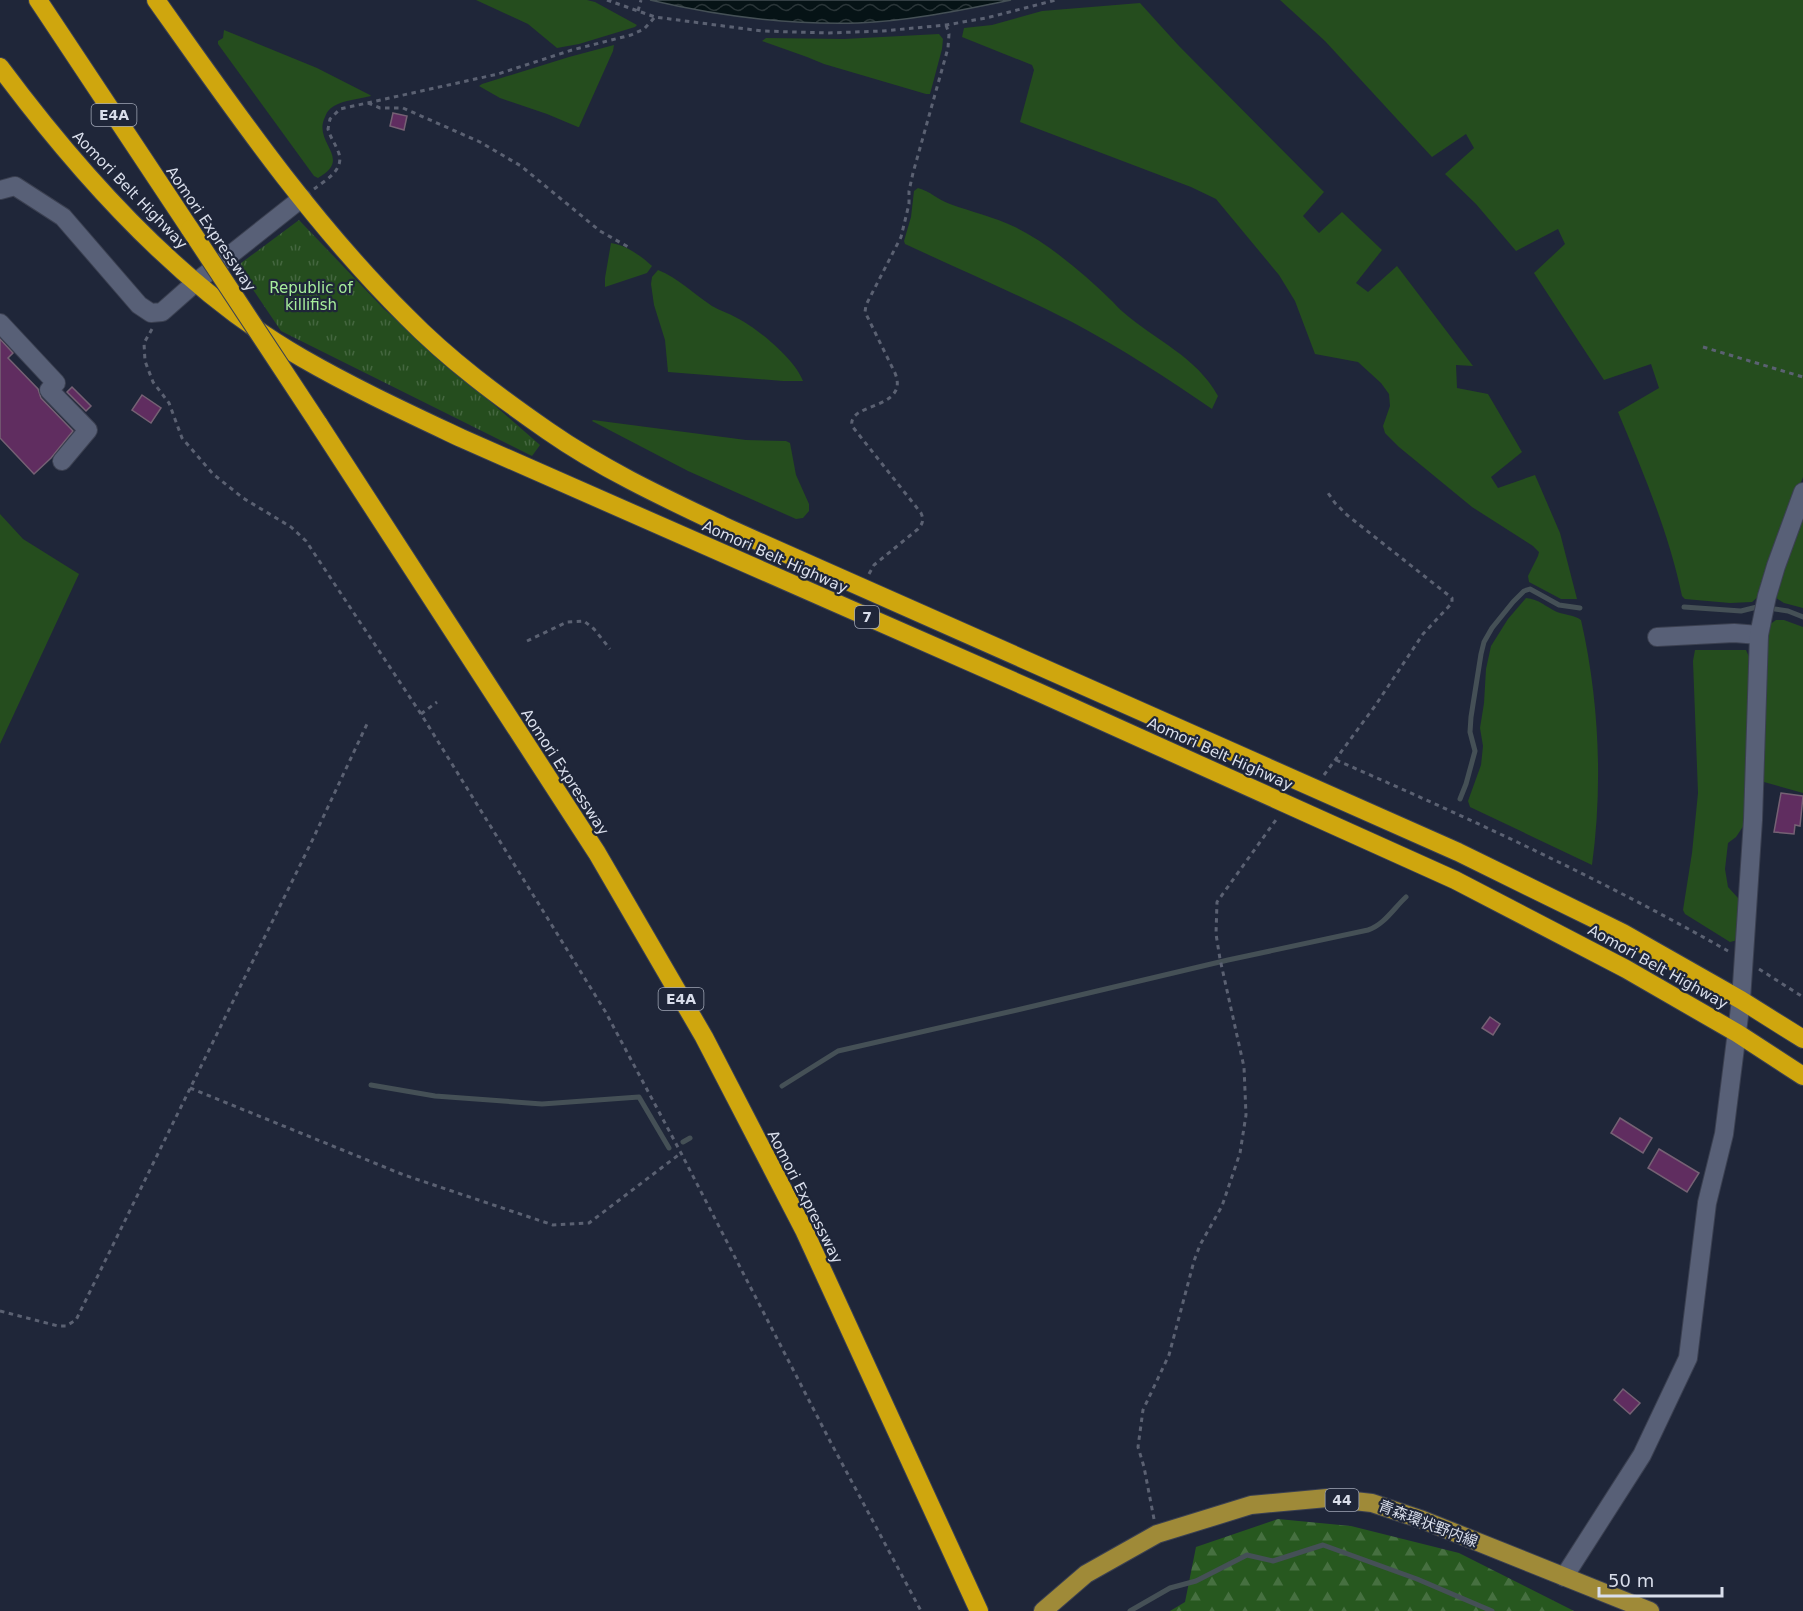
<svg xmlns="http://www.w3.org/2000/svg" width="1803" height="1611" viewBox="0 0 1803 1611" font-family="'DejaVu Sans','Noto Sans JP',sans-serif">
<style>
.grass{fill:#254d1e}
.forest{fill:url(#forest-firs)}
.park{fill:url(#park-tufts)}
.water{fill:url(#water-waves);stroke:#455056;stroke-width:1.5}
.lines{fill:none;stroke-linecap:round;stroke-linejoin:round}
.stream{stroke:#455056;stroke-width:5}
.building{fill:#602d60;stroke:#756174;stroke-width:1.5}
.minor-casing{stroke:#3b4051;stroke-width:20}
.major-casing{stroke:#3b4051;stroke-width:20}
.highway-casing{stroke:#3b4051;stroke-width:20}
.path{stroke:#5b6172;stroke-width:3;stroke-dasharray:4.5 4.5;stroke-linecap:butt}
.minor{stroke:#586077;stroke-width:18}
.major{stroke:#9f8a38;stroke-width:18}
.highway{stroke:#cfa60e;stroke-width:18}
.highway-bridge-casing{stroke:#3b4051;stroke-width:20;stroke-linecap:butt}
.highway-bridge{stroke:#cfa60e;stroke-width:18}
.labels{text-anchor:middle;stroke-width:4.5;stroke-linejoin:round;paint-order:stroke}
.shield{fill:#1f2639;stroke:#a1a7b6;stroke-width:1.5}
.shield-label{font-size:14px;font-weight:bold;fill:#d9deeb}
.street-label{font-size:15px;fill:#d9deeb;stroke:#1f2639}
.park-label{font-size:15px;fill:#a7ee9b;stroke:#1f2639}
</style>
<defs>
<pattern id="forest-firs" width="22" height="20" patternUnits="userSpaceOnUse" patternTransform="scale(1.5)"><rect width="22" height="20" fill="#27581f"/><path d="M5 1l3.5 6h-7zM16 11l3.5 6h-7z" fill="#467040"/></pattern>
<pattern id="park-tufts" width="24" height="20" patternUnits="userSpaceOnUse" patternTransform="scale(1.5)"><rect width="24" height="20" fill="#254d1e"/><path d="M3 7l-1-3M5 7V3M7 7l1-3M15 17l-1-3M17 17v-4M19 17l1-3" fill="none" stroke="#44663f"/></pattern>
<pattern id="water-waves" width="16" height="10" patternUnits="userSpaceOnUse" patternTransform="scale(1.5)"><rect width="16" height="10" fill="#061316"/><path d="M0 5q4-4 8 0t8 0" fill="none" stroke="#2a3538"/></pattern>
</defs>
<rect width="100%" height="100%" fill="#1f2639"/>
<!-- grass -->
<g class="grass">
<path d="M 476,0 L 587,0 L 595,2 L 637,25 L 635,27 L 579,44 L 557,48 L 528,24 Z"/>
<path d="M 1280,0 L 1803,0 L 1803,477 L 1759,596 L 1752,602 L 1730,603 L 1685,599 L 1682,596 C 1669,533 1643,472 1618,412 L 1659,388 L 1651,364 L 1604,380 L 1534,273 L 1565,244 L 1558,229 L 1516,251 L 1476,204 L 1445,174 L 1474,148 L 1466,134 L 1432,157 L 1325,41 Z"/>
<path d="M 1140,3 L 1179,46 L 1324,192 L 1303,216 L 1319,233 L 1342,212 L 1382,250 L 1356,283 L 1368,292 L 1397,266 L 1473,366 L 1456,365 L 1457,388 L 1488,394 L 1522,452 L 1491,477 L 1498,488 L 1535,475 L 1560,533 L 1577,599 L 1561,599 L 1529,582 L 1528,576 L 1538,556 L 1539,552 L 1533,546 L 1472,507 L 1399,447 L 1385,433 L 1383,426 L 1390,406 L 1389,394 L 1381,383 L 1358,362 L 1315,354 L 1295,301 L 1279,275 L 1216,199 L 1191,187 L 1020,122 L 1034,70 L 1032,65 L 962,37 L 964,28 L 992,25 L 1042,11 Z"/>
<path d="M 224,30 L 317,68 L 370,95 L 371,96 C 359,99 344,100 334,106 C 329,109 327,112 325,117 C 312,143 354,158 318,178 L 314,176 L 218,44 L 218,41 L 223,38 Z"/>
<path d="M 939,34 L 943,39 L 942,49 L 930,94 L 926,94 L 824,64 L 807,57 L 762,41 L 766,38 L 844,39 Z"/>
<path d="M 614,45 L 613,51 L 579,127 L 578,127 L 547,114 L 500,98 L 479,86 L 482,84 L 569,57 Z"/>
<path d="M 918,188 C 930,191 938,200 950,204 C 972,212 994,217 1015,227 C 1051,245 1084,274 1113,302 C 1116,305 1119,309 1123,312 C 1156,341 1196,356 1218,396 L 1212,409 C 1167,378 1121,348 1072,322 C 1017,294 961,270 905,244 L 904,241 L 911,217 L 914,191 Z"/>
<path d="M 611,243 C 626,245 641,256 652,266 L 647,273 L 605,287 L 605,278 Z"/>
<path d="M 658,270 C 678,278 694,294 712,306 C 720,311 729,313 737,318 C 757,328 795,359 803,381 L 783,381 L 668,372 L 665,340 L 654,305 L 651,284 L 652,277 Z"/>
<path d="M 593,420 L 746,440 L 786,441 L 790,443 L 796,475 L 809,504 L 809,511 L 803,518 L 796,519 L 688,471 L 592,421 Z"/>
<path d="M 0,514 L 23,539 L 79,574 L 0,744 Z"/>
<path d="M 1803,516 L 1803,608 L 1784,603 L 1776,598 L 1782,575 Z"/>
<path d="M 1526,598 C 1539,599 1546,607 1557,612 C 1565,615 1574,615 1581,620 C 1599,699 1603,784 1592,865 L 1470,807 L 1468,801 L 1481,765 L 1483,746 L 1480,728 L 1484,703 L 1486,669 L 1491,646 L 1508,619 Z"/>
<path d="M 1776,620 L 1784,620 L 1803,627 L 1803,793 L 1764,782 L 1761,779 L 1766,627 Z"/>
<path d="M 1695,650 L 1746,650 L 1750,659 L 1748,819 L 1736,837 L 1728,843 L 1725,869 L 1728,887 L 1738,898 L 1741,911 L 1738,940 L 1730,942 L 1685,914 L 1683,910 L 1692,853 L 1698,793 L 1693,661 Z"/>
</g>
<!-- forest -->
<path class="forest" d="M 1278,1519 L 1351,1526 L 1459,1553 L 1574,1611 L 1170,1611 L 1185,1602 L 1196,1547 Z"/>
<!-- park -->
<path class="park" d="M 299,220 L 384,309 L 540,445 L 532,456 L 281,331 L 237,266 Z"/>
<!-- water -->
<path class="water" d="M 650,0 L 1011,0 C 961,10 910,21 858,23 C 789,25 718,16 650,0 Z"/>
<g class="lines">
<!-- stream -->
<g class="stream">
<path d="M 1684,607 L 1741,611 L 1757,607"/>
<path d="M 1768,608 L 1788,611 L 1803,617"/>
<path d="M 1460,799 L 1466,784 L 1475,751 L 1470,732 L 1471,717 L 1481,654 L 1484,642 L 1492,628 L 1513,602 L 1524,591 L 1530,589 L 1559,605 L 1580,608"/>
<path d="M 371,1085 L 435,1096 L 542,1104 L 639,1097 L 669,1148"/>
<path d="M 782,1086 L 838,1051 L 1017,1010 L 1228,960 L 1368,930 C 1384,925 1394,908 1406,897"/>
<path d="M 683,1142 L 690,1138"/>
<path d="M 1130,1611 L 1170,1588 L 1196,1581 L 1247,1555 L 1273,1561 L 1323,1545 L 1417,1579 L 1492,1611"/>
</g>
</g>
<!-- building -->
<g class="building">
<path d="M 393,113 L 407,116 L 404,130 L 390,126 Z"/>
<path d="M 0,339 L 13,353 L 8,358 L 38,389 L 41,398 L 73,431 L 51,458 L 34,474 L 0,438 Z"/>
<path d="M 72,387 L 91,406 L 86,411 L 67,392 Z"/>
<path d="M 142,395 L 161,408 L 151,423 L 132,410 Z"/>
<path d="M 1781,793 L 1803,796 L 1800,826 L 1795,825 L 1794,834 L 1774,832 Z"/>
<path d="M 1490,1017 L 1500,1024 L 1493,1035 L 1482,1028 Z"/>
<path d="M 1620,1118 L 1652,1138 L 1643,1153 L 1611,1133 Z"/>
<path d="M 1659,1149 L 1699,1173 L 1687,1192 L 1648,1168 Z"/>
<path d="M 1623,1389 L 1640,1403 L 1630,1414 L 1614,1400 Z"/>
</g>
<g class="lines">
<defs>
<g id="minor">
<path d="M 0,190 L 15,186 L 63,217 L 139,305 L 151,313 L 162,312 L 196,282 L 302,198"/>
<path d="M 0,323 L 56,383 L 49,390 L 88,430 L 62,461"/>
<path d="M 1657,637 L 1734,633 L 1759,635"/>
<path d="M 1564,1577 L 1642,1455 L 1688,1358 L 1707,1203 L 1724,1134 L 1741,1000 L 1753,820 L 1759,635 L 1767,596 L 1776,566 L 1803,492"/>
</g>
<path id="major" d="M 1043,1611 L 1086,1574 L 1157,1534 L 1251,1505 L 1327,1498 L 1372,1503 L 1423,1520 L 1650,1611"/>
<g id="highway">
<path d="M 38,0 L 190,229"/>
<path d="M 156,0 C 234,110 311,222 407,317 C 449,360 499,397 548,431 C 604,470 667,499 728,528 L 1458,852 L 1623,933 L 1741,1000 L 1803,1039"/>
<path d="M 0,67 C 81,176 183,290 302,358 C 354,388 408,413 461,438 L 1038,692 L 1455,880 L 1626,969 L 1737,1033 L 1803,1076"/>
<path d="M 318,423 L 597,853 L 704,1037 L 804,1230 L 979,1611"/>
</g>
</defs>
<!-- minor casing -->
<use href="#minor" class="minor-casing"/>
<!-- major casing -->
<use href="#major" class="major-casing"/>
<!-- highway casing -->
<use href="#highway" class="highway-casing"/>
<!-- path -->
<g class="path">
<path d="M 607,0 L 655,17 L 762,31 L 829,33 L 883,31 L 946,25 L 986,18 L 1056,0"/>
<path d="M 638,11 L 641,0"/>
<path d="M 368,103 L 380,108 L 403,108 L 480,142 L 521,166 L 600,231 L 630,248"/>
<path d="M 314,189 C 326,180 346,169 338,151 C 335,143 330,137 328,129 L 330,119 L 340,109 L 498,74 L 572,50 L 631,35 L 644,29 L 655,17"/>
<path d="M 152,329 L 144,343 L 145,361 L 153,382 L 169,403 L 182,438 L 213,474 L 243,498 L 291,527 L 306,541 L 421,714 L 605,1011 L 681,1153 L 830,1441 L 921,1611"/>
<path d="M 1703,347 L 1803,377"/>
<path d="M 869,574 L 874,565 L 918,529 C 923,523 924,520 921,513 L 852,426 C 847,402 910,410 895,373 L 865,312 L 866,305 L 901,237 L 909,204 L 909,191 L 913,173 L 948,48 L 949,34 L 946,25"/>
<path d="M 527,641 L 567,622 L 584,621 L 594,629 L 610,649"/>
<path d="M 421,714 L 437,702"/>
<path d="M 1336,760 C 1469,818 1601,879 1728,951"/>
<path d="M 1324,775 L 1375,706 L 1423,634 L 1452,603 L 1452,598 L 1347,515 L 1335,503 L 1328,493"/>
<path d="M 1759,969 L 1803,997"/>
<path d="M 190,1088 L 404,1175 L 553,1225 L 589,1223 L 681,1153"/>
<path d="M 0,1311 L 58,1326 L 66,1326 L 76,1320 L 311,843 L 367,724"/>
<path d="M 1154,1519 L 1144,1467 L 1138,1447 L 1143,1410 L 1169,1355 L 1194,1261 L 1200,1245 L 1222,1206 L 1240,1153 L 1246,1115 L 1244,1067 L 1220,959 L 1216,934 L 1217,902 L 1278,817"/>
</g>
<!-- minor -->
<use href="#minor" class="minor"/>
<!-- major -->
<use href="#major" class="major"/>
<!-- highway -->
<use href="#highway" class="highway"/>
<defs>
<path id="highway-bridge" d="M 190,229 L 318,423"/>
</defs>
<!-- highway-bridge casing -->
<use href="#highway-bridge" class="highway-bridge-casing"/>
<!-- highway-bridge -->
<use href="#highway-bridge" class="highway-bridge"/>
</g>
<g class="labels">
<!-- shield labels -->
<g class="shield">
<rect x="91.5" y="104" width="45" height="22" rx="4.5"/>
<rect x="855" y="606" width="24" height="22" rx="4.5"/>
<rect x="658.5" y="988" width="45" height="22" rx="4.5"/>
<rect x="1325.5" y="1489" width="33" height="22" rx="4.5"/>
</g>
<g class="shield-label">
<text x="114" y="120">E4A</text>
<text x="867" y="622">7</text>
<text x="681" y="1004">E4A</text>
<text x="1342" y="1505">44</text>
</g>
<!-- street labels -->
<g class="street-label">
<text transform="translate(130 190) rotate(46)" y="5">Aomori Belt Highway</text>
<text transform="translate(211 229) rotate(56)" y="5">Aomori Expressway</text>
<text transform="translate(775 557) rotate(24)" y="5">Aomori Belt Highway</text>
<text transform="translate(1220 754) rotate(24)" y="5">Aomori Belt Highway</text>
<text transform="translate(565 772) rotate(57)" y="5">Aomori Expressway</text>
<text transform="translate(1658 967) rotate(29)" y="5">Aomori Belt Highway</text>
<text transform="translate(805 1197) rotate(63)" y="5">Aomori Expressway</text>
<text transform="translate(1428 1524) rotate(21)" y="5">青森環状野内線</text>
</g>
<!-- park labels -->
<g class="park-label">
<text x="311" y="293">Republic of<tspan x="311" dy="17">killifish</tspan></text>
</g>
</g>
<!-- scale -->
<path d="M1599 1587v9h123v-9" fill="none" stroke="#d9deeb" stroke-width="3"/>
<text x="1608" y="1587" font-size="18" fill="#d9deeb" stroke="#1f2639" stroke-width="4.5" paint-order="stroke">50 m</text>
</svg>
